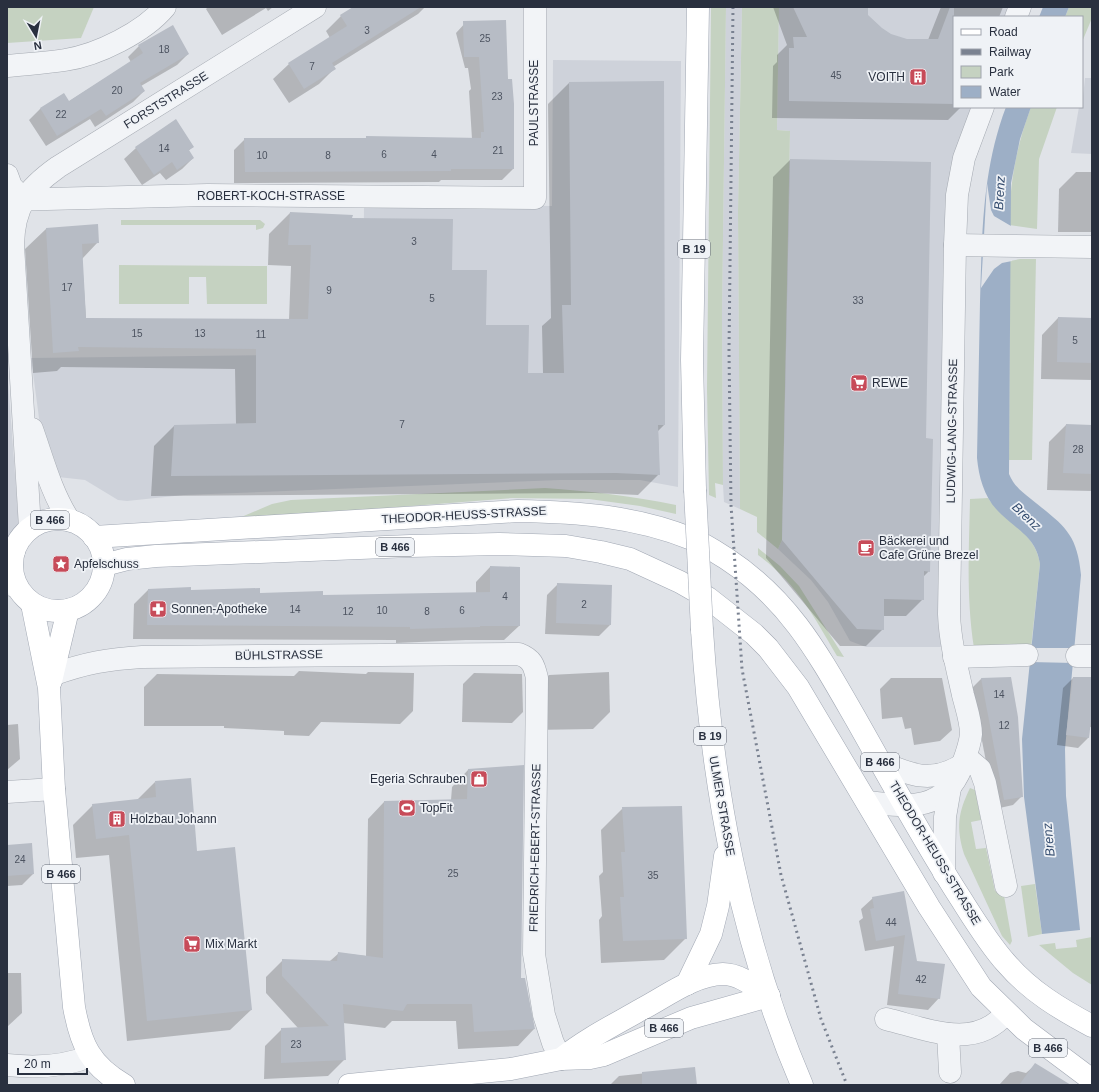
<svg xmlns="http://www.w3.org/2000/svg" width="1099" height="1092" viewBox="0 0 1099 1092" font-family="Arial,sans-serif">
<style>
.built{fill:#ced2da}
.green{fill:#c5d2c1}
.water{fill:#9dafc6}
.pier{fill:#e0e3e8}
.shadow{fill:#0003}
.building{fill:#b7bcc5}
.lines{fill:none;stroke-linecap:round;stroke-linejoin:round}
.street-casing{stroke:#a5aab2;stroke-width:23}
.primary-casing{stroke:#a0a7b3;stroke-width:23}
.street{stroke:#f2f4f7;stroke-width:22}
.primary{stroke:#fff;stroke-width:22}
.rail{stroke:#7a8291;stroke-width:3;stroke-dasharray:2 4;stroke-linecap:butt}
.primary-bridge-casing{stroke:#a0a7b3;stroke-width:23;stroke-linecap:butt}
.primary-bridge{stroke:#fff;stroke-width:22}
.labels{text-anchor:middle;stroke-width:3.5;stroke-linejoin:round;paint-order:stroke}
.number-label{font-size:10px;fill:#4c5360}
.shield{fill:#eff2f6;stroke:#646a76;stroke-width:1}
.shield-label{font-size:11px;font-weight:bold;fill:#29303f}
.poi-label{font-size:12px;fill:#29303f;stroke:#eff2f6;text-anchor:start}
.street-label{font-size:12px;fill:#29303f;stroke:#eff2f6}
.water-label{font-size:13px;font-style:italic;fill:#364e70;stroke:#eff2f6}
</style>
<rect width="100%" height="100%" fill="#e0e3e8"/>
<!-- built -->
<g class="built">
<path d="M 726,7 L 742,7 L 738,211 L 740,509 L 724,502 L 723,485 L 722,316 Z"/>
<path d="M 779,7 L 1013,7 L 1009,17 L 954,17 L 954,107 L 975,107 L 965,136 L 945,647 L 866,647 L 850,641 L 828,602 L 811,580 L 778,549 L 782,540 L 790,131 L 777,130 Z"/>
<path d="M 553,60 L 681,61 L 678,487 L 640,480 L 560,480 L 184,495 L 127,501 L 118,500 L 85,480 L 58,477 L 41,433 L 31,358 L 363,354 L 364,203 L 552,206 Z"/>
<path d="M 1085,78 L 1092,78 L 1092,154 L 1071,153 L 1079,107 L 1082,107 Z"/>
<path d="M 7,368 L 19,527 L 14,538 L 7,539 Z"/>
</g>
<!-- green -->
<g class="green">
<path d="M 7,7 L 94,7 L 81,38 L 7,43 Z"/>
<path d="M 711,7 L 726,7 L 722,316 L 723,485 L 715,483 L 716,498 L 709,495 L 707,389 Z"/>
<path d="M 742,7 L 779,7 L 777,130 L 790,131 L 782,540 L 778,549 L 757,532 L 757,517 L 740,509 L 738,211 Z"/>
<path d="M 1069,7 L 1092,7 L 1092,18 L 1082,42 L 1082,17 L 1065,17 Z"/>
<path d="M 1031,107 L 1057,107 L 1039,159 L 1037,229 L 1009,225 C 1010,182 1016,147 1031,107 Z"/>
<path d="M 121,220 L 260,220 L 265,224 L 263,228 L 256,230 L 256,225 L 121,225 Z"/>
<path d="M 1020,259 L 1036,259 L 1032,460 L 1009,460 L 1010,261 Z"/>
<path d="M 119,265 L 267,266 L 267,304 L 207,304 L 206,277 L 189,277 L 189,304 L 119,304 Z"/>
<path d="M 545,488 C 589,491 632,496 676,505 L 676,514 L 640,506 L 589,499 L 512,498 L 336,512 L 225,524 L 272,504 L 291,500 Z"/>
<path d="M 988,498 C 1006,524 1035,531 1040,564 L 1031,648 L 974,648 C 966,597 969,550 970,499 Z"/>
<path d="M 758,548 L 780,566 L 799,586 L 844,657 L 837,656 C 813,615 797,584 758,555 Z"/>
<path d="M 970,788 L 975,790 L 981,820 L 971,822 L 976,849 L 986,848 L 995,891 L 1003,890 L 1012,941 L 1010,945 L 1002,936 L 964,854 C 956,827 958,813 970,788 Z"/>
<path d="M 1035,884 L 1042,934 L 1028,937 L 1021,886 Z"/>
<path d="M 1092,937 L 1092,985 L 1073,973 L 1039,945 L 1055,943 L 1056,949 L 1077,947 L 1076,940 Z"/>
</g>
<!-- water -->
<g class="water">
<path d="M 1043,7 L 1069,7 L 1065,17 L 1039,17 Z"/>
<path d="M 1006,107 L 1031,107 L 1020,139 L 1011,183 L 1009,474 C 1014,486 1022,492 1031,499 C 1063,525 1077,532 1081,575 L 1065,749 L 1066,796 L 1080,930 L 1042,934 L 1024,797 L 1022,739 L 1040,564 C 1036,538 1020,532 1002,515 C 985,500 979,479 977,458 C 978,406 979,354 980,302 C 982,235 982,170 1006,107 Z"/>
</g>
<!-- pier -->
<g class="pier">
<path d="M 987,183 L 991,210 L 994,216 L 1011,226 L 1012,261 L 1002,263 L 994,269 L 981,288 Z"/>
<path d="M 1031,648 L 1076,648 L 1074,663 L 1030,662 Z"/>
</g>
<!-- shadow -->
<g class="shadow">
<path d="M 208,7 L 273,7 L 268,11 L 266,8 L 222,35 L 206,9 Z"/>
<path d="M 355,7 L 425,7 L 418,14 L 333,67 L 335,68 L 319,84 L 289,103 L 273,79 L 289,64 L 330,38 L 326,31 L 341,16 Z"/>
<path d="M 773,7 L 868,7 L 867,15 L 881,29 L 891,35 L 907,40 L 928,40 L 941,7 L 1003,7 L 999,17 L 954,17 L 954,107 L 961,107 L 948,120 L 772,118 L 773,66 L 777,62 L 777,55 L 787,45 Z"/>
<path d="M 467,21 L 507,80 L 513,169 L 502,180 L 441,180 L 439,182 L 234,183 L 234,150 L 245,139 L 365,139 L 367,137 L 472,139 L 469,91 L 471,89 L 468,68 L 465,68 L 456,33 Z"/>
<path d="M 139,46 L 188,54 L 177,65 L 141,86 L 144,91 L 133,102 L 95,127 L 90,119 L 46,146 L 29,120 L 40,109 L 64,94 L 68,102 L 131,62 L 128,57 Z"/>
<path d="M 569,83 L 664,425 L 658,431 L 659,474 L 638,495 L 595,493 L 151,496 L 154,446 L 174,426 L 236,424 L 235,369 L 61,367 L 57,371 L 33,373 L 25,249 L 46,229 L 97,225 L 98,242 L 82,259 L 86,319 L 289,320 L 291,266 L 268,265 L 269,234 L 290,213 L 351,219 L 451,271 L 485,326 L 527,374 L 543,374 L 542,326 L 551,318 L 548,104 Z"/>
<path d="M 193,147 L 188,151 L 193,158 L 182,169 L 166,180 L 160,173 L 142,185 L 124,159 L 136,148 Z"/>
<path d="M 790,160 L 930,163 L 925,439 L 929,571 L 923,577 L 923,599 L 906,616 L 883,616 L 883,629 L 866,646 L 840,646 L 766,558 L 773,177 Z"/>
<path d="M 1076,172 L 1092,172 L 1092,232 L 1058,232 L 1059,189 Z"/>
<path d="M 1058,318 L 1092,319 L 1092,380 L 1041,379 L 1042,335 Z"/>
<path d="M 1066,425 L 1092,426 L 1092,491 L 1047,490 L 1049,442 Z"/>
<path d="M 490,567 L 519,568 L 519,626 L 504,640 L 466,640 L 396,643 L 396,640 L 133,639 L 134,604 L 148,590 L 322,596 L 476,594 L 476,582 Z"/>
<path d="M 558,584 L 610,625 L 599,636 L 545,634 L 547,595 Z"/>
<path d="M 299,671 L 366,674 L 368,672 L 414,673 L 413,711 L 400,724 L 321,722 L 309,736 L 284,735 L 284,731 L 224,728 L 224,726 L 144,726 L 144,687 L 157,674 L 294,676 Z"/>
<path d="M 609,672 L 610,712 L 593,729 L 533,730 L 533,692 L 549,675 Z"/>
<path d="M 474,673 L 522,674 L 523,712 L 512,723 L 462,722 L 463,684 Z"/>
<path d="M 891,678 L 942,678 L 952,730 L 940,741 L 914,745 L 911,728 L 905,729 L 902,717 L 882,719 L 880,689 Z"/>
<path d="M 1010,678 L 1022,796 L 1013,805 L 995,809 L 972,688 L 981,679 Z"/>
<path d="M 1073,678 L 1092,678 L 1092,727 L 1089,727 L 1088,738 L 1078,748 L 1057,745 L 1063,688 Z"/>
<path d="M 18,724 L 20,759 L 7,770 L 7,725 Z"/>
<path d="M 468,770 L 520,979 L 534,1029 L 518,1046 L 458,1049 L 456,1021 L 392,1021 L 385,1028 L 343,1023 L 345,1059 L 328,1076 L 264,1079 L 265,1046 L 282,1029 L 298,1028 L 266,993 L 266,977 L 283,960 L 330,961 L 339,953 L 366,956 L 368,819 L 384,802 L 451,800 L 452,787 Z"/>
<path d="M 155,782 L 251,1010 L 230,1030 L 127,1041 L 109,855 L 76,858 L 73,825 L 93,805 L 137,800 Z"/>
<path d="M 623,808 L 686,938 L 664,960 L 601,963 L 599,920 L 602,916 L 599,876 L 603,872 L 601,830 Z"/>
<path d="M 7,846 L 33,874 L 22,885 L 7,886 Z"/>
<path d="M 903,892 L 916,962 L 939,998 L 928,1010 L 887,1005 L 894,946 L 865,951 L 859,921 L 863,918 L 861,909 L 873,898 Z"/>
<path d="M 7,973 L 21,973 L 22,1013 L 7,1027 Z"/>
<path d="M 1035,1065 L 1052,1085 L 999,1085 L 1010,1073 L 1018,1071 L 1026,1073 Z"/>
<path d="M 694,1068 L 696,1085 L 610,1085 L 619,1076 Z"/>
</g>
<!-- building -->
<g class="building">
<path d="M 353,7 L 421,7 L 332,63 L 336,69 L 304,89 L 288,63 L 347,26 L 340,15 Z"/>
<path d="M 793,7 L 868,7 L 868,15 L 882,28 L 891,34 L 907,39 L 938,39 L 950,7 L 954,7 L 954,104 L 789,101 L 789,48 L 794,48 L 793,37 L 807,37 Z"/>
<path d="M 506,20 L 508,79 L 512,79 L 514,104 L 514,169 L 451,169 L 451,171 L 245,172 L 244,138 L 366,138 L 366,136 L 481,138 L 481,132 L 484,132 L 479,57 L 464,57 L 463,21 Z"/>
<path d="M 173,25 L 189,54 L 140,83 L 145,91 L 106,116 L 101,109 L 57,136 L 40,108 L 64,93 L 69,101 L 143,53 L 138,45 Z"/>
<path d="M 664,81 L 665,425 L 658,425 L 660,475 L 616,473 L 171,476 L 174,425 L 256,423 L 256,349 L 78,347 L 79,351 L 53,353 L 46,228 L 98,224 L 99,243 L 82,244 L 86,318 L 308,319 L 311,245 L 288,245 L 290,212 L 353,215 L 352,218 L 453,219 L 452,270 L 487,270 L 486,325 L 529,325 L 528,373 L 564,373 L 562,305 L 571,305 L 569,82 Z"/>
<path d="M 176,119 L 194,147 L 189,150 L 194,158 L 177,170 L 172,162 L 154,175 L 135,147 Z"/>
<path d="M 790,159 L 931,162 L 926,438 L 933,439 L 930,572 L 924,571 L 924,600 L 884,599 L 884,630 L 857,629 L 782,540 Z"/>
<path d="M 1058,317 L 1092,318 L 1092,363 L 1057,362 Z"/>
<path d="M 1066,424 L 1092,425 L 1092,474 L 1063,473 Z"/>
<path d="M 490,566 L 520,567 L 520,626 L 480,626 L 480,627 L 410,629 L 410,627 L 147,625 L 148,589 L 191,587 L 191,590 L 260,588 L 260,593 L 323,591 L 323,595 L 490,592 Z"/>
<path d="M 557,583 L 612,585 L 611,625 L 556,623 Z"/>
<path d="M 1011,677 L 1018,717 L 1023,797 L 1004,800 L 981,678 Z"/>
<path d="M 1073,677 L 1092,677 L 1092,713 L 1089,738 L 1066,735 Z"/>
<path d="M 524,765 L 521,978 L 525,978 L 535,1029 L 474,1032 L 472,1004 L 407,1004 L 403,1011 L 343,1004 L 346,1060 L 281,1063 L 281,1028 L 329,1026 L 282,976 L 282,959 L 337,961 L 338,952 L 383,958 L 384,801 L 467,799 L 468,769 Z"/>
<path d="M 191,778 L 197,851 L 235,847 L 252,1010 L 147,1021 L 129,835 L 96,839 L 92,804 L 156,797 L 155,781 Z"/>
<path d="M 682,806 L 687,939 L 623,941 L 620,897 L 624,897 L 621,852 L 625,852 L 622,807 Z"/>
<path d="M 32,843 L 34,874 L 7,876 L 7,845 Z"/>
<path d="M 904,891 L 917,961 L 945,964 L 940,999 L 898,994 L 905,935 L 876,941 L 870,909 L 874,908 L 872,897 Z"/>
<path d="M 1035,1063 L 1071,1085 L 1019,1085 Z"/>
<path d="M 695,1067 L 697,1085 L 642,1085 L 642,1072 Z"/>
</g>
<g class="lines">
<defs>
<g id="street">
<path d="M 1016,17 L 1020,7"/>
<path d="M 7,66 C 26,64 46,63 65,60 C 98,55 144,32 165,7"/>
<path d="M 7,175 L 11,186 L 24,200"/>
<path d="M 7,200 L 208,195 L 535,198 L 535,7"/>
<path d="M 955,245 L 1092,247"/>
<path d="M 32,429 C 43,460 51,492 69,520"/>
<path d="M 30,528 L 13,245 C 14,206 27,189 58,167 L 315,7"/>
<path d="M 7,553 L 14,551"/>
<path d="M 7,584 L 16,586"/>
<path d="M 1077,656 L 1092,656"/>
<path d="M 954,657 L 1027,655"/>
<path d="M 52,675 C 85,663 108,659 142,657 L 519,654 C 532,659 534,665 537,678 L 534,954 L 544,1015 L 553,1043 L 561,1059"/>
<path d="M 966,757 L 980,769 L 985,783 L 1006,886"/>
<path d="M 880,762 C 911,775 931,784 962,765"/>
<path d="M 7,792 L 54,789"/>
<path d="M 867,802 C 909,807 944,812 962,766 C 966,755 970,745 971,734 C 971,721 966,707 963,695 C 957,668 950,641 949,614 L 955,245 L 957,195 L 964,158 L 983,107"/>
<path d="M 944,873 L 945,817 L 950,788"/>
<path d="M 886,1019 C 927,1029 975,1051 1006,1013"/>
<path d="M 948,1034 L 950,1072"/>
<path d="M 7,1065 C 35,1068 64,1067 90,1056"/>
</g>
<g id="primary">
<path d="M 695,490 L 692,360 L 698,7"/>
<circle cx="58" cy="565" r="46"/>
<path d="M 94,537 L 518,511 C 577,512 636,516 692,539 C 704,544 716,552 727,559 C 791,601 820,657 857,721 C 891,781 924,842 961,899 C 975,921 989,944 1006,963 C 1030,991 1060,1009 1092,1026"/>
<path d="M 104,565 L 127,559 L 156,556 L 410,546 L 499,544 L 566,546 L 601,552 L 630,559 L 680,582 L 708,598 L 754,634 L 768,648 L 798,687 L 929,907 L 981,987 L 1024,1029 L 1092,1080"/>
<path d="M 32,604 L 49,688 L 54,789 L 74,1007 C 81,1045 90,1065 124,1085"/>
<path d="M 702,630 C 712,787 740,940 802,1085"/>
<path d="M 51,681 L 68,610"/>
<path d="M 687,984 L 711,934 L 718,906 L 725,856"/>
<path d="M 561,1059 C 586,1039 614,1025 642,1009 C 667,996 693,975 723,974 C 740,974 755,987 769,996"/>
<path d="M 349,1085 L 511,1069 L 561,1059 L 590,1058 L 604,1055 L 691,1018 L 769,996"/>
</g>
</defs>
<!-- street casing -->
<use href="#street" class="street-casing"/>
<!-- primary casing -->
<use href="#primary" class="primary-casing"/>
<!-- street -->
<use href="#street" class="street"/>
<!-- primary -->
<use href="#primary" class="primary"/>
<!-- rail -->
<path class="rail" d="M 733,7 L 729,351 L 731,505 L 742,669 L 781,875 L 821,1019 L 847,1085"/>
<defs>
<path id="primary-bridge" d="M 695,490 L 702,630"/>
</defs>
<!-- primary-bridge casing -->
<use href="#primary-bridge" class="primary-bridge-casing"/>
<!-- primary-bridge -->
<use href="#primary-bridge" class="primary-bridge"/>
</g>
<!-- icons -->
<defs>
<symbol id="building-square" viewBox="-11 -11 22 22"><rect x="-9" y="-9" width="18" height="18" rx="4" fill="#c74b59" stroke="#eff2f6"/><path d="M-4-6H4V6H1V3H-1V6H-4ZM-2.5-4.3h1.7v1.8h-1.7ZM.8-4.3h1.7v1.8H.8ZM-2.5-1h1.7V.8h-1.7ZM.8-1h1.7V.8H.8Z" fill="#fff"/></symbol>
<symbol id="supermarket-square" viewBox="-11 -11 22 22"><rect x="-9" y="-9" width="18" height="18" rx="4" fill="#c74b59" stroke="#eff2f6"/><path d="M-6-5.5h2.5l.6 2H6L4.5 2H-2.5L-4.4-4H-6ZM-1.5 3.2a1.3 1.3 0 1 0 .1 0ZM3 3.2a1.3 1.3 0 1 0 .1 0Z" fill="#fff"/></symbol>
<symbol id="cafe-square" viewBox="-11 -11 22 22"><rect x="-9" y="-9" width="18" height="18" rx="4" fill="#c74b59" stroke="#eff2f6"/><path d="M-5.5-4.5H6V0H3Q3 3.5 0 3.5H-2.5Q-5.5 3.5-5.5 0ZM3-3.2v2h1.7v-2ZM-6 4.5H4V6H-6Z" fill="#fff"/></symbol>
<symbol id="sight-square" viewBox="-11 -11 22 22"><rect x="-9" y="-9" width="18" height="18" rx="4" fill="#c74b59" stroke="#eff2f6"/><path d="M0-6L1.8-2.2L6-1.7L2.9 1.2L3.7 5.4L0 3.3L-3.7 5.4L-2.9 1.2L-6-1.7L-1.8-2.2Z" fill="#fff"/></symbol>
<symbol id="pharmacy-square" viewBox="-11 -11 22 22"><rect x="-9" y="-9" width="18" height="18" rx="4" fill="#c74b59" stroke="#eff2f6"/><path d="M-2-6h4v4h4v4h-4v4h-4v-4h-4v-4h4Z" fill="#fff"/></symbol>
<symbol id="shop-square" viewBox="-11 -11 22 22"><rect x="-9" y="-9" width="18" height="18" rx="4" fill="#c74b59" stroke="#eff2f6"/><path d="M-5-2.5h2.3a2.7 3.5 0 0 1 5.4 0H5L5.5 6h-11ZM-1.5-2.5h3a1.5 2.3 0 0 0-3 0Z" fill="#fff"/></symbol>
<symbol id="stadium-square" viewBox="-11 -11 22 22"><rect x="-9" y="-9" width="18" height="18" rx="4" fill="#c74b59" stroke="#eff2f6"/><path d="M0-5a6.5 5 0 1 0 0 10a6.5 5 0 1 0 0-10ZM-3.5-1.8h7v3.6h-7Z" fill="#fff"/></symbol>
</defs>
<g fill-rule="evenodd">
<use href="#building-square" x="908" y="67" width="20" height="20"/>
<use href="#supermarket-square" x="849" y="373" width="20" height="20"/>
<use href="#cafe-square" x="856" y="538" width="20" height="20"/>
<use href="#sight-square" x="51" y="554" width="20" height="20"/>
<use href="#pharmacy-square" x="148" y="599" width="20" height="20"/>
<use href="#shop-square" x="469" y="769" width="20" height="20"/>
<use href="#stadium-square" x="397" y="798" width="20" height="20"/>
<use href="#building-square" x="107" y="809" width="20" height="20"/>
<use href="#supermarket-square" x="182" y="934" width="20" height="20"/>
</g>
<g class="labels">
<!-- number labels -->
<g class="number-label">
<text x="367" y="34">3</text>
<text x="485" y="42">25</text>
<text x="164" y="53">18</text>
<text x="312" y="70">7</text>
<text x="836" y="79">45</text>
<text x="117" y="94">20</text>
<text x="497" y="100">23</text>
<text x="61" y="118">22</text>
<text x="164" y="152">14</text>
<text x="498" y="154">21</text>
<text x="384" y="158">6</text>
<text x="434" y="158">4</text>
<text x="262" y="159">10</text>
<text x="328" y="159">8</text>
<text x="414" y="245">3</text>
<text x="67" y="291">17</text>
<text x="329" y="294">9</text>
<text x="432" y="302">5</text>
<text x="858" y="304">33</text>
<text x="137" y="337">15</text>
<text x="200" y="337">13</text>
<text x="261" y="338">11</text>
<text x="1075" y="344">5</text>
<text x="402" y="428">7</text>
<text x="1078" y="453">28</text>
<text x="505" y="600">4</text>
<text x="584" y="608">2</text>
<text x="295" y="613">14</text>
<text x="382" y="614">10</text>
<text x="462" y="614">6</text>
<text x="348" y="615">12</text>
<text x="427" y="615">8</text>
<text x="999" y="698">14</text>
<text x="1004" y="729">12</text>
<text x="20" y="863">24</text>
<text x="453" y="877">25</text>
<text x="653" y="879">35</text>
<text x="891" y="926">44</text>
<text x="921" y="983">42</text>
<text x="296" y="1048">23</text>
</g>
<!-- shield labels -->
<g class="shield">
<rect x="678" y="240" width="32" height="18" rx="3"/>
<rect x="31" y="511" width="38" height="18" rx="3"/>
<rect x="376" y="538" width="38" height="18" rx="3"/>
<rect x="694" y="727" width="32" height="18" rx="3"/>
<rect x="861" y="753" width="38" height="18" rx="3"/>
<rect x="42" y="865" width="38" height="18" rx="3"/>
<rect x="645" y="1019" width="38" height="18" rx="3"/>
<rect x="1029" y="1039" width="38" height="18" rx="3"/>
</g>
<g class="shield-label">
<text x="694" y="253">B 19</text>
<text x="50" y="524">B 466</text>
<text x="395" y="551">B 466</text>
<text x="710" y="740">B 19</text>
<text x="880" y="766">B 466</text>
<text x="61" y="878">B 466</text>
<text x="664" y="1032">B 466</text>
<text x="1048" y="1052">B 466</text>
</g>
<!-- poi labels -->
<g class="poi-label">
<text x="905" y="81" text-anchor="end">VOITH</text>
<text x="872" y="387">REWE</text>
<text x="879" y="545">Bäckerei und<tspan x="879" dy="14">Cafe Grüne Brezel</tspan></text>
<text x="74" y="568">Apfelschuss</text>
<text x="171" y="613">Sonnen-Apotheke</text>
<text x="466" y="783" text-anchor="end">Egeria Schrauben</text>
<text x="420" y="812">TopFit</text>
<text x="130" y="823">Holzbau Johann</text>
<text x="205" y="948">Mix Markt</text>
</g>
<!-- street labels -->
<g class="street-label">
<text transform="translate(166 100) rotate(-32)" y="4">FORSTSTRASSE</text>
<text transform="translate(534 103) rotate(-90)" y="4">PAULSTRASSE</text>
<text x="271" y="200">ROBERT-KOCH-STRASSE</text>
<text transform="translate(952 431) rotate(-89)" y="4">LUDWIG-LANG-STRASSE</text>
<text transform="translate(464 515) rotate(-3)" y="4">THEODOR-HEUSS-STRASSE</text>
<text transform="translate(279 655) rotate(-1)" y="4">BÜHLSTRASSE</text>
<text transform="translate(722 806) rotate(80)" y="4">ULMER STRASSE</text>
<text transform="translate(535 848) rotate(-89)" y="4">FRIEDRICH-EBERT-STRASSE</text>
<text transform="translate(935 853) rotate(59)" y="4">THEODOR-HEUSS-STRASSE</text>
</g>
<!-- water labels -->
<g class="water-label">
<text transform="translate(999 193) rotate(-87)" y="5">Brenz</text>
<text transform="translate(1027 516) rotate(43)" y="5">Brenz</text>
<text transform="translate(1048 840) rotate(-96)" y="5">Brenz</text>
</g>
</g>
<!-- border -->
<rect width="1099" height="1092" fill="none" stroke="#29303f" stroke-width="16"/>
<!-- legend -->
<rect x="953" y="16" width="130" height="92" fill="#eff2f6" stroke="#a0a4ad"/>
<rect x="961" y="29" width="20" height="6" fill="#ffffff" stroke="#a0a4ad"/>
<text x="989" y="36" font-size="12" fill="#29303f">Road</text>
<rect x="961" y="49" width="20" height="6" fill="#7a8291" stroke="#a0a4ad"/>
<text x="989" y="56" font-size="12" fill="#29303f">Railway</text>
<rect x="961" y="66" width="20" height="12" fill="#c5d2c1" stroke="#a0a4ad"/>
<text x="989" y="76" font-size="12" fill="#29303f">Park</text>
<rect x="961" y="86" width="20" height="12" fill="#9dafc6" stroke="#a0a4ad"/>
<text x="989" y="96" font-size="12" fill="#29303f">Water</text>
<!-- north arrow -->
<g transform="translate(36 36) rotate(170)" stroke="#eff2f6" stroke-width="3" paint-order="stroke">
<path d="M0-3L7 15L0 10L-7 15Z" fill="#29303f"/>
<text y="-6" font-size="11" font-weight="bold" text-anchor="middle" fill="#29303f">N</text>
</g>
<!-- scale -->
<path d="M18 1068v6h69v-6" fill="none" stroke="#29303f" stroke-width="2"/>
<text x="24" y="1068" font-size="12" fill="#29303f" stroke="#eff2f6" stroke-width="3" paint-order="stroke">20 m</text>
</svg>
